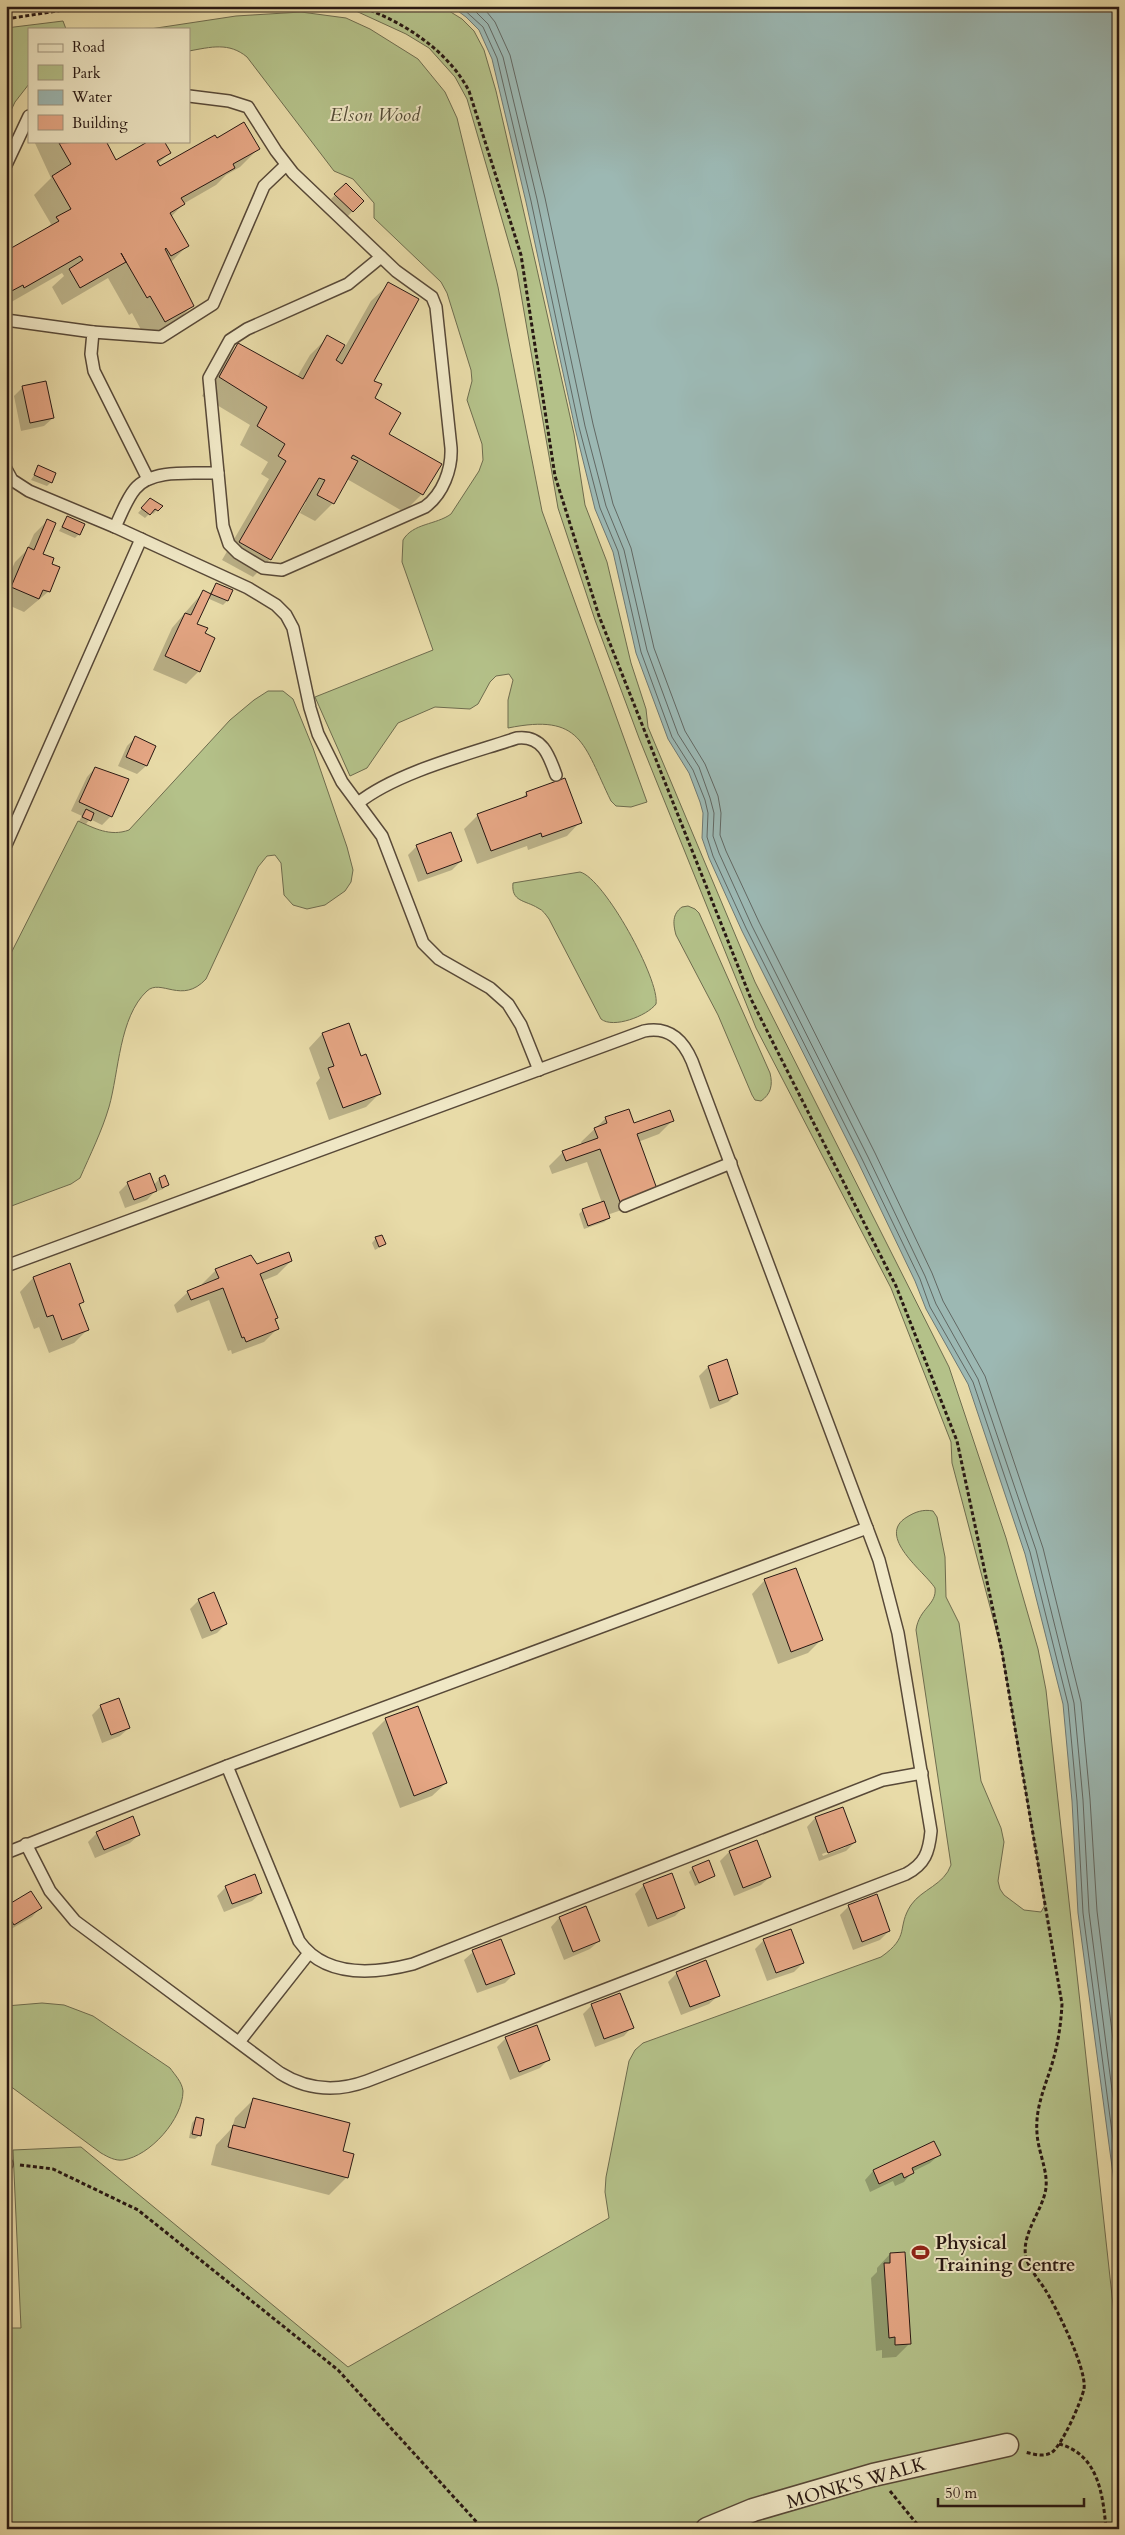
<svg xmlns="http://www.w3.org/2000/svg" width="1125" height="2535" viewBox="0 0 1125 2535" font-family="Cardo,serif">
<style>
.green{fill:#b4c189;stroke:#6e6c4e}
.water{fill:#9cb8b3;stroke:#6e7873}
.shadow{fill:#0003;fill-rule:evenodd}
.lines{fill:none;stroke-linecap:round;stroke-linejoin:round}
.shore{stroke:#626863;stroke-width:1}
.building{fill:#e5a684;stroke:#281813}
.lane-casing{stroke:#584938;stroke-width:14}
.street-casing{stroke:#584938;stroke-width:25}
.path{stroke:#281813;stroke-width:3;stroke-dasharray:4 2.5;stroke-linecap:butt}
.lane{stroke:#f0e8c6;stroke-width:11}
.street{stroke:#f0e8c6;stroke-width:22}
.labels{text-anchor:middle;stroke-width:4;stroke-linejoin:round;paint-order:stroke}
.park-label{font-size:19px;font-style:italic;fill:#524b36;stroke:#f0e8c6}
.poi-label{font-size:19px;font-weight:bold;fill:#281813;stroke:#f0e8c6;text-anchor:start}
.street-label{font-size:19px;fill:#281813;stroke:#f0e8c6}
</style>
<rect width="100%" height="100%" fill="#e8dba8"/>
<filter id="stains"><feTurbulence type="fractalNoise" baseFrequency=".004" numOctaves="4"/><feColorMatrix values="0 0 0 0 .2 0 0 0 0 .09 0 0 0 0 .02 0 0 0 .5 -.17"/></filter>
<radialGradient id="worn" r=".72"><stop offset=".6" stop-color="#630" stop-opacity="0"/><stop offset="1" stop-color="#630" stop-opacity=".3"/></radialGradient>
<!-- green -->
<g class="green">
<path d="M 345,6 L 441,6 L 462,19 L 474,31 L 484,50 L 496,91 L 536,265 L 574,434 L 585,505 L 607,562 L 631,663 L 646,709 L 648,727 L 755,982 L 949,1367 L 1006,1538 L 1038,1649 L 1046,1690 L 1119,2360 L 1119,2529 L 6,2529 L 6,2328 L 21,2328 L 13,2150 L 81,2147 L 348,2367 L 609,2218 L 605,2192 L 606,2177 L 629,2061 L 635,2050 L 643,2043 L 881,1957 C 911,1936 896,1928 911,1905 C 922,1889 944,1885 951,1865 L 916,1630 C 919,1608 937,1605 935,1588 C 925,1572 875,1536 907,1517 C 915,1512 923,1509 933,1511 L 937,1517 L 945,1557 L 946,1597 L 959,1623 L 981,1781 L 1001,1828 L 1004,1842 L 998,1881 L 1000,1889 L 1004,1895 L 1024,1910 L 1041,1912 L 1045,1905 L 1002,1652 L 952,1463 L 951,1442 L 891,1288 L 756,1028 L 639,738 L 595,620 L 558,508 L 517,271 L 467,99 L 455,77 L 429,48 L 406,34 Z"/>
<path d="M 301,12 L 346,18 L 370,29 L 418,59 L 445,92 L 457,118 L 498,287 L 542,511 L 647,802 L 631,807 L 616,806 L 611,801 C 583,744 582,713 508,728 L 508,700 L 513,680 L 509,674 L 496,676 L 490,682 L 478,704 L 470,709 L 435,707 L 398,723 L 367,768 L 350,776 L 315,697 L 433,650 L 402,562 L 403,540 C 413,523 436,525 451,514 L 479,471 L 483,460 L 482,444 L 467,400 L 472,381 L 471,370 L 447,293 L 441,282 L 374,218 L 374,203 L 353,179 L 334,171 L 247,57 C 229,42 211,47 189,51 L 189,29 L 150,29 L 236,16 Z"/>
<path d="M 63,21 L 66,29 L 29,29 L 29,84 L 15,102 L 6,121 L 6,28 Z"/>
<path d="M 268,691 L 283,691 L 293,699 L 313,748 L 347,847 L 353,870 L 351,882 L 345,891 L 325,905 L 307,909 L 293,905 L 284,895 L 281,863 L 275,855 L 267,856 L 258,867 L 206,979 C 182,1005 161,978 147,991 C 119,1017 119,1072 109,1107 C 102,1131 90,1155 80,1178 L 71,1184 L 6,1208 L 6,963 L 78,821 C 94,828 110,837 129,830 L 230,720 L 254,700 Z"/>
<path d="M 580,872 C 604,878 660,980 656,1004 C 647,1016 613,1029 601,1019 L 549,919 C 546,915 543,910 538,908 C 525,900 511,902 513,883 Z"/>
<path d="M 688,906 L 695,909 L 699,913 L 770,1073 C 773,1085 771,1094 761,1101 L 755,1100 L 752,1095 L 718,1015 L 676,935 C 673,924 672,914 682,907 Z"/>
<path d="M 42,2003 L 64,2005 L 93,2016 L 170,2068 C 175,2075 182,2082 183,2091 C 183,2119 150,2156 123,2160 C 115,2161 108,2157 101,2153 L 6,2083 L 6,2006 Z"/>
</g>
<!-- water -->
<path class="water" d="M 451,6 L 1119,6 L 1119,2219 L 1078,1913 L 1072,1801 L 1063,1704 L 1025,1554 L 968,1384 L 926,1309 L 915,1281 L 858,1162 L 742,931 L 709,858 L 702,838 L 703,813 L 700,802 L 689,773 L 668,739 L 636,653 L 613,552 L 595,509 L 575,428 L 526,202 L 492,59 L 479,30 L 466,17 Z"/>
<!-- shadow -->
<g class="shadow">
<path d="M 216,139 L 258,149 L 240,167 L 226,175 L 216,185 L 183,204 L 171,217 L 187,246 L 170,263 L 193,305 L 175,323 L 146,339 L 132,313 L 129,315 L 108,278 L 62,305 L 52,287 L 64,276 L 62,273 L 6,305 L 6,253 L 44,231 L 51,224 L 34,195 L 51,178 L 34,141 L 103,141 L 116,161 L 169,153 L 157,165 L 159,168 Z"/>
<path d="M 346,184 L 362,201 L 348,216 L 331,199 Z"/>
<path d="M 389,284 L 372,381 L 373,398 L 388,434 L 422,494 L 404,512 L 347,479 L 333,503 L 315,521 L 300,513 L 306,502 L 304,501 L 270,559 L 253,577 L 222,560 L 269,479 L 261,474 L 268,462 L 240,445 L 250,425 L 202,396 L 221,363 L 239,345 L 297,377 L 310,355 L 328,337 L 345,347 L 371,301 Z"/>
<path d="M 23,387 L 53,418 L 44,426 L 21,431 L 14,396 Z"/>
<path d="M 39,467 L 51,482 L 47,486 L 31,480 Z"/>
<path d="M 150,500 L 161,506 L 153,514 L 151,512 L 145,518 L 138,513 Z"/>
<path d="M 67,518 L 79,534 L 75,538 L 59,531 Z"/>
<path d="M 47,521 L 42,554 L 51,564 L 48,592 L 24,612 L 6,604 L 6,582 L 15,562 L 27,550 L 34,534 Z"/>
<path d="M 216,585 L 227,601 L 223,605 L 207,598 L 196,624 L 204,634 L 199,671 L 186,684 L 153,670 L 172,628 L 203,592 L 209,594 Z"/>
<path d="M 135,738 L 155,747 L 146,766 L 137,774 L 118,766 L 127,746 Z"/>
<path d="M 95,768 L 111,816 L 102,825 L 90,819 L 86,824 L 79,821 L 82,816 L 71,811 L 87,777 Z"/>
<path d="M 527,793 L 580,822 L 567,836 L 528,850 L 527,846 L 477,864 L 464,829 L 478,815 L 520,800 Z"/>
<path d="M 417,846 L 461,861 L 452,870 L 418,882 L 408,855 Z"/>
<path d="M 322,1034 L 360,1057 L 380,1093 L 366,1107 L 329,1120 L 316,1083 L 320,1078 L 309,1048 Z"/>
<path d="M 606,1118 L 633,1125 L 672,1121 L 659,1134 L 638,1142 L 642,1203 L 607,1215 L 609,1218 L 604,1222 L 584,1229 L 579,1214 L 583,1210 L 602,1203 L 587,1162 L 552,1174 L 549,1166 L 563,1152 L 582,1145 L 581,1142 Z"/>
<path d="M 159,1179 L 167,1185 L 163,1189 L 158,1191 L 157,1189 L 147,1200 L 125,1208 L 119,1192 L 128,1183 L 154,1185 Z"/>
<path d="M 376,1238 L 385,1244 L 375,1250 L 372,1243 Z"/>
<path d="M 291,1261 L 277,1275 L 262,1281 L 277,1329 L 264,1342 L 232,1354 L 231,1350 L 228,1351 L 209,1300 L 177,1313 L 174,1305 L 188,1292 L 203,1286 L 202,1284 L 216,1270 Z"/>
<path d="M 69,1265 L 83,1302 L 78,1306 L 87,1330 L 74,1343 L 49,1353 L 39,1327 L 34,1329 L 20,1292 L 33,1278 Z"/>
<path d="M 726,1361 L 737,1393 L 728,1402 L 710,1409 L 699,1376 L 708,1367 Z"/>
<path d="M 765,1580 L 821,1640 L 808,1653 L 778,1664 L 752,1594 Z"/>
<path d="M 199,1600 L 226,1624 L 217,1633 L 202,1639 L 190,1609 Z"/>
<path d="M 101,1706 L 129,1728 L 120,1736 L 102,1743 L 92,1715 Z"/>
<path d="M 386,1719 L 446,1783 L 432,1796 L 400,1808 L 372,1733 Z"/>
<path d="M 842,1808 L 855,1842 L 846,1851 L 819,1861 L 807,1827 L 815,1818 ZM 846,1845 L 846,1847 L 823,1856 L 822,1854 Z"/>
<path d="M 97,1833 L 139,1835 L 130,1843 L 95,1858 L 88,1842 Z"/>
<path d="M 729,1852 L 770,1877 L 761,1885 L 734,1896 L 720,1861 Z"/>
<path d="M 693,1868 L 714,1876 L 695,1886 L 689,1872 Z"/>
<path d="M 644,1885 L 684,1907 L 675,1916 L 648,1927 L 635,1894 Z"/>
<path d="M 226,1887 L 261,1893 L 252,1901 L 224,1912 L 217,1896 Z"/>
<path d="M 849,1906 L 889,1931 L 880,1940 L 853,1950 L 840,1915 Z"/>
<path d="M 6,1907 L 40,1908 L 32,1917 L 6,1932 Z"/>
<path d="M 559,1918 L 599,1941 L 590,1949 L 564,1960 L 551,1927 Z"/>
<path d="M 764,1940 L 803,1963 L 794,1972 L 767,1981 L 755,1949 Z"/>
<path d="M 473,1952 L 514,1974 L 505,1983 L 477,1993 L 464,1960 Z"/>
<path d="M 677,1973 L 718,1996 L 709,2004 L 681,2015 L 668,1982 Z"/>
<path d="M 592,2005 L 632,2027 L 624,2036 L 595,2047 L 583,2014 Z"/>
<path d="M 506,2038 L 549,2059 L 540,2068 L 510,2080 L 497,2047 Z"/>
<path d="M 253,2100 L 341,2152 L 347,2177 L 329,2195 L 211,2165 L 216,2145 L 232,2128 L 235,2118 Z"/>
<path d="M 196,2118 L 200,2135 L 195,2139 L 189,2138 L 192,2123 Z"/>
<path d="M 934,2143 L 939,2155 L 930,2163 L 912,2172 L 904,2182 L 895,2186 L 893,2181 L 870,2192 L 865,2180 L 873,2171 Z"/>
<path d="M 890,2254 L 909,2344 L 896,2357 L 882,2358 L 882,2350 L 876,2351 L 871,2278 L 877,2272 L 877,2268 Z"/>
</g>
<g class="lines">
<!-- shore -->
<g class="shore">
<path d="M 460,6 L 483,27 L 497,58 L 531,201 L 579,427 L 600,508 L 618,551 L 641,652 L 672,737 L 693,770 L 705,800 L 708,813 L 707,837 L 713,856 L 746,928 L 862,1159 L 920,1279 L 930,1307 L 973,1382 L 1030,1552 L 1068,1704 L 1077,1801 L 1083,1913 L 1119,2185"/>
<path d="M 470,6 L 488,24 L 503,57 L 537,199 L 585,426 L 606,506 L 624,550 L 647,650 L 678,734 L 699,767 L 710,798 L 714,813 L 713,836 L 719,853 L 752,926 L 868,1157 L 925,1276 L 936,1304 L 978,1379 L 1036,1550 L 1074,1703 L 1083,1800 L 1089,1912 L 1119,2144"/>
<path d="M 482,6 L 495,22 L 510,55 L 545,198 L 593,424 L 613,504 L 631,548 L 654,648 L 685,731 L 705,764 L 718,796 L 721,813 L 720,835 L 726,851 L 759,922 L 875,1153 L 932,1273 L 943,1301 L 985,1376 L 1043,1548 L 1081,1702 L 1090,1799 L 1097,1911 L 1119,2088"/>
</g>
</g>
<!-- building -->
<g class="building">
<path d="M 244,122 L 260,149 L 233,164 L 235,168 L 181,198 L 185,204 L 170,213 L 189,246 L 171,256 L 166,248 L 165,249 L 194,306 L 165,322 L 150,296 L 147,298 L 121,253 L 126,262 L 80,288 L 69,269 L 83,260 L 80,256 L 24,288 L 23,285 L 6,294 L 6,251 L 59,221 L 56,217 L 71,209 L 52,176 L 71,164 L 59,143 L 106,141 L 116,160 L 149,141 L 164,141 L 171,153 L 157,161 L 160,166 L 215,135 L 217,138 Z"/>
<path d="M 346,183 L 364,201 L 353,212 L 334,194 Z"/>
<path d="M 388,282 L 419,299 L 374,381 L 382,384 L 375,398 L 401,413 L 389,434 L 442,464 L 423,495 L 353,455 L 351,458 L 358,461 L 334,504 L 317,495 L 325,480 L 319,478 L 271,560 L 239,542 L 286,461 L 278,456 L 285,444 L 257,426 L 267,407 L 219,377 L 238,343 L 303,379 L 327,335 L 345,345 L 336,360 L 342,364 Z"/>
<path d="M 46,381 L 54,418 L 30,423 L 22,386 Z"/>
<path d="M 38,465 L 56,473 L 52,483 L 34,475 Z"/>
<path d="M 150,498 L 163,506 L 158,511 L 155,509 L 150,515 L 141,508 Z"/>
<path d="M 67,516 L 85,524 L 80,535 L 62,527 Z"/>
<path d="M 47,519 L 56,523 L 43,554 L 54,558 L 52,564 L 60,567 L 50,592 L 43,590 L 39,599 L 11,587 L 28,547 L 34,550 Z"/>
<path d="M 216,583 L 233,590 L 228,601 L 211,594 Z"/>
<path d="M 203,590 L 211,594 L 197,624 L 208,628 L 205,633 L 215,638 L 200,672 L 165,656 L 185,613 L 191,615 Z"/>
<path d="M 135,736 L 156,746 L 147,766 L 126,757 Z"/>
<path d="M 95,767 L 129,779 L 112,817 L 79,802 Z"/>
<path d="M 565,778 L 582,823 L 542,837 L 541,833 L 491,851 L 477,814 L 527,796 L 526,792 Z"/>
<path d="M 86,809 L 94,813 L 91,821 L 82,817 Z"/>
<path d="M 451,832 L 462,861 L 427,874 L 416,845 Z"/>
<path d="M 349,1023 L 361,1056 L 366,1054 L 381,1094 L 343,1108 L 328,1068 L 334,1066 L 322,1033 Z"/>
<path d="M 629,1109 L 634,1123 L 670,1110 L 674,1121 L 637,1134 L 657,1189 L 620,1202 L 600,1149 L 566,1161 L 562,1151 L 598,1138 L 594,1128 L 607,1123 L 605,1117 Z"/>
<path d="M 150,1173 L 157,1191 L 134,1200 L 127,1182 Z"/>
<path d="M 165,1175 L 169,1185 L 162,1188 L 159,1178 Z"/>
<path d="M 604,1201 L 610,1218 L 588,1226 L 582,1209 Z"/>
<path d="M 382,1235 L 386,1244 L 379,1247 L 375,1237 Z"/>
<path d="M 289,1252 L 292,1261 L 260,1274 L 278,1318 L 275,1319 L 279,1329 L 246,1342 L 244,1337 L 242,1338 L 223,1288 L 191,1300 L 187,1291 L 219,1278 L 215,1269 L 251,1255 L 257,1264 Z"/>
<path d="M 70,1263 L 84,1302 L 79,1304 L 89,1330 L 62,1340 L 53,1315 L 47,1317 L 33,1277 Z"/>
<path d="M 727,1359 L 738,1394 L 719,1401 L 708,1366 Z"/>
<path d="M 796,1568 L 823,1640 L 791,1652 L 764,1579 Z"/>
<path d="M 214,1592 L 227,1624 L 211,1631 L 198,1599 Z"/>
<path d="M 119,1698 L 130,1728 L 111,1735 L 100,1705 Z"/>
<path d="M 418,1706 L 447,1783 L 414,1796 L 385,1718 Z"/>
<path d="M 843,1807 L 856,1842 L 828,1853 L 815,1817 Z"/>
<path d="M 133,1816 L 140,1835 L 104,1850 L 96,1832 Z"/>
<path d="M 757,1840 L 771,1877 L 743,1888 L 729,1851 Z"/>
<path d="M 709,1860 L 715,1876 L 699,1883 L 692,1867 Z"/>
<path d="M 672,1873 L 685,1908 L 657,1919 L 643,1884 Z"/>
<path d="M 255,1874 L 262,1893 L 232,1904 L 225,1886 Z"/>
<path d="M 31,1891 L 42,1908 L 14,1925 L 6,1912 L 6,1906 Z"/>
<path d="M 877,1894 L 890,1931 L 862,1942 L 848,1905 Z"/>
<path d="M 586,1906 L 600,1941 L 573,1952 L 559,1917 Z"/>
<path d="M 791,1929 L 804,1963 L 776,1973 L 763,1939 Z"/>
<path d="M 501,1939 L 515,1974 L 486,1985 L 472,1950 Z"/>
<path d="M 706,1960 L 720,1996 L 690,2007 L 676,1972 Z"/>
<path d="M 620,1993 L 634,2028 L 604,2039 L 591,2004 Z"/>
<path d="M 537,2025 L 550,2060 L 519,2072 L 505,2037 Z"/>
<path d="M 253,2098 L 350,2123 L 343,2151 L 354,2154 L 348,2178 L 228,2147 L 233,2125 L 245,2128 Z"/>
<path d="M 196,2117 L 204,2119 L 201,2136 L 192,2134 Z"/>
<path d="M 934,2141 L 941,2155 L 912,2168 L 914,2173 L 904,2178 L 902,2173 L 879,2184 L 873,2170 Z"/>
<path d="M 905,2252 L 911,2344 L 895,2345 L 895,2337 L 889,2338 L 884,2263 L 890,2263 L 890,2253 Z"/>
</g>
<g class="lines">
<defs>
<g id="lane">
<path d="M 189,96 L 229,101 L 248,107 L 276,151 L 293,173 L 396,271 L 432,297 L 436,307 L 451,448 C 452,469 443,494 425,507 L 282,570 L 263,568 L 238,553 L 229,544 L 223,526 L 218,473 C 194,474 152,468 135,489 C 126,500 121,515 115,527 L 248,588 L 276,605 L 286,615 L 293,628 L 310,708 L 318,734 L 342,782 L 382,836 L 423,943 L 439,959 L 490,988 L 508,1004 L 521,1025 L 539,1070"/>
<path d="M 6,165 L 29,116"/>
<path d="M 6,320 L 93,332 L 91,354 L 94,371 L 148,479"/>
<path d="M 93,332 L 161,337 L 213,304 L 264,186 L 286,165"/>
<path d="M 6,469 L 12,480 L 29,491 L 115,527"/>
<path d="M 218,473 L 209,378 L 230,340 L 247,329 L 348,284 L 381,257"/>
<path d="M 358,803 C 397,772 469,754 517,738 C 542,735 549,755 556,775"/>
<path d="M 6,845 L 141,539"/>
<path d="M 625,1206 L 731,1163"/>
<path d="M 6,1266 L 644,1031 C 669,1026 683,1040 692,1061 L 879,1560 L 898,1633 L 931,1831 C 929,1852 925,1864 906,1874 L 367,2081 C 337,2092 307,2090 280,2073 L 75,1921 L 50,1891 L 26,1844"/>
<path d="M 227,1766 L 299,1941 C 325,1978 374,1974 413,1964 L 883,1780 L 922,1773"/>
<path d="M 6,1853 L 227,1766 L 867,1528"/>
<path d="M 239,2042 L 309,1953"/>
<path d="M 6,2164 L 7,2164"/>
</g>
<path id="street" d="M 707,2529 L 753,2510 L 873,2475 L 1007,2445"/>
</defs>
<!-- lane casing -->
<use href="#lane" class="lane-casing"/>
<!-- street casing -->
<use href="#street" class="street-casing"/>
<!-- path -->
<g class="path">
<path d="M 358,6 C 401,20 448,50 469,91 L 521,255 L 555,476 L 599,616 L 751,999 L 896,1286 L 957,1441 L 1002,1652 L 1062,2004 C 1061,2024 1058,2044 1052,2064 C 1045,2087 1035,2108 1037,2133 C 1038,2153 1050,2174 1045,2193 C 1040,2214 1021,2235 1026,2258 C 1029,2269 1040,2281 1046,2291 C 1057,2309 1087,2369 1084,2389 C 1081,2402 1062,2446 1051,2453 C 1043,2457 1033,2454 1025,2452"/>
<path d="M 6,19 L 89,6"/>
<path d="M 20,2165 L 53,2169 L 138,2210 L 338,2370 L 483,2529"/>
<path d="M 1059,2444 C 1098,2454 1103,2494 1106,2529"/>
<path d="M 890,2491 L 921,2529"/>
</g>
<!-- lane -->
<use href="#lane" class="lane"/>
<!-- street -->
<use href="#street" class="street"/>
</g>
<!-- icons -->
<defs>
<symbol id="stadium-bare" viewBox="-9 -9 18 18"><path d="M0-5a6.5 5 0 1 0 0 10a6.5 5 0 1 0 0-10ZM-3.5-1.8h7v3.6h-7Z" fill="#8f2418" stroke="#f0e8c6" stroke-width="2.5" paint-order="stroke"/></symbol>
</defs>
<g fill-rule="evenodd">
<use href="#stadium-bare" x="908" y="2240" width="25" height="25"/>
</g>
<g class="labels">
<!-- park labels -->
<g class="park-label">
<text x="375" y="121">Elson Wood</text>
</g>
<!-- poi labels -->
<g class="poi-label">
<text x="935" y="2249">Physical<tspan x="935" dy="22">Training Centre</tspan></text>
</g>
<!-- street labels -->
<g class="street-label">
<text transform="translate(856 2482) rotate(-16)" y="7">MONK'S WALK</text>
</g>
</g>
<!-- margin -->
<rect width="1125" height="2535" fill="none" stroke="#e8dba8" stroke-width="25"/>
<rect x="8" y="8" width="1110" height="2520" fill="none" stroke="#281813" stroke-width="2.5"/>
<rect x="12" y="12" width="1100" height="2510" fill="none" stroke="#281813"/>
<!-- legend -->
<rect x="28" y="28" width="162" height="115" fill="#f0e8c6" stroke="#a0957e"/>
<rect x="38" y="44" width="25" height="8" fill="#f0e8c6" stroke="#a0957e"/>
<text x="72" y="52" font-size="15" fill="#281813">Road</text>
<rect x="38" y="65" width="25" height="15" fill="#b4c189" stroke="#a0957e"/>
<text x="72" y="78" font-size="15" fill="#281813">Park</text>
<rect x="38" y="90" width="25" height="15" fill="#9cb8b3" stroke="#a0957e"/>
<text x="72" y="102" font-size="15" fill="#281813">Water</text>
<rect x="38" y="115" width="25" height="15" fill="#e5a684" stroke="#a0957e"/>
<text x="72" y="128" font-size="15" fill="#281813">Building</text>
<!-- scale -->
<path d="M938 2498v8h146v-8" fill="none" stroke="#281813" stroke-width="2.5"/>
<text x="945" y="2498" font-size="15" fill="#281813" stroke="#f0e8c6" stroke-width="4" paint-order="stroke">50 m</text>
<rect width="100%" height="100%" filter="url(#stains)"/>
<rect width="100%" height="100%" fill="url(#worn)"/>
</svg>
